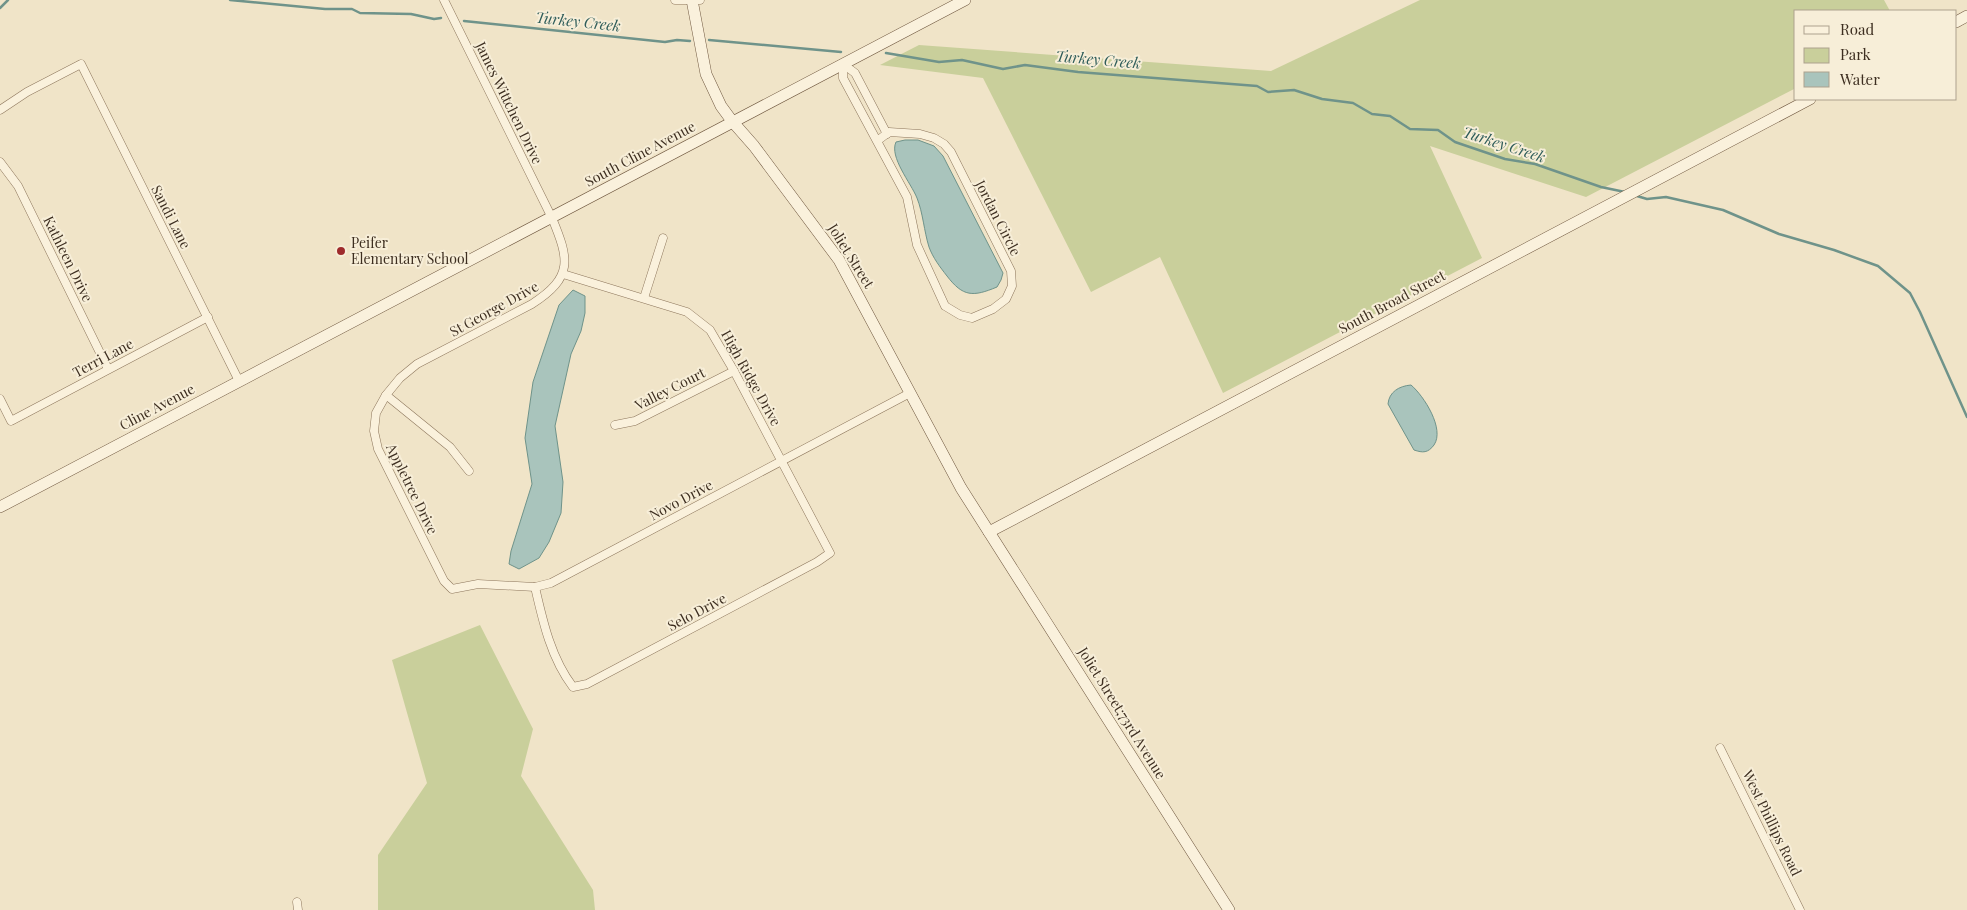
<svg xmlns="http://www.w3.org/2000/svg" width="1967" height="910" viewBox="0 0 1967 910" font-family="'Playfair Display',serif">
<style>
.green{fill:#c9cf9b}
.water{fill:#a9c4bc;stroke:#6f938a}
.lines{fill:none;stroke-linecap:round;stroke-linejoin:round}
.stream{stroke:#6f938a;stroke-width:2.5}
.street-casing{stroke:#8d765c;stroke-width:9}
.secondary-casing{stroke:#6f573f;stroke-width:12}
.street{stroke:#faf1dc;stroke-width:8}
.secondary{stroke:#faf1dc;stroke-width:11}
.poi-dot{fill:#9e2a2b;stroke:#f7eed8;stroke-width:2}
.labels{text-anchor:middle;stroke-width:4;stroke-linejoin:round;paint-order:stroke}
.street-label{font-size:14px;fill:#3d2e20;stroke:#f7eed8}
.poi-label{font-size:14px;fill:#3d2e20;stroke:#f7eed8;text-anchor:start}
.water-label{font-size:15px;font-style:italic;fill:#2f5d5a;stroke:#f7eed8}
</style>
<rect width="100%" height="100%" fill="#f0e4c8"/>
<!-- green -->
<g class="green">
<path d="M 1420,0 L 1884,0 L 1890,11 L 1796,11 L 1796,88 L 1586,197 L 1430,146 L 1482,258 L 1223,393 L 1160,257 L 1091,292 L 983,78 L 880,65 L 919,45 L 1271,71 Z"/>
<path d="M 480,625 L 533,729 L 521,776 L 593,890 L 595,910 L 378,910 L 378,855 L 427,783 L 392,660 Z"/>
</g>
<!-- water -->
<g class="water">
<path d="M 905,140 L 918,140 L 934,146 L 943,156 L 1003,273 L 1001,280 L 997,287 C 973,297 963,297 947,276 C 940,267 933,258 929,247 C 924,231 923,213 917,198 C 911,183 889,157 896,142 Z"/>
<path d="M 573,290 L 585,296 L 585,313 L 581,331 L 571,354 L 555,426 L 563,482 L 561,513 L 549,542 L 539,558 L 519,569 L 509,564 L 511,551 L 532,484 L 525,438 L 533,382 L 559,305 Z"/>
<path d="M 1411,385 C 1424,396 1445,429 1434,445 C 1428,453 1423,453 1414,450 L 1388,404 C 1389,392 1399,386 1411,385 Z"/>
</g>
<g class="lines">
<!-- stream -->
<g class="stream">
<path d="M 230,0 L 325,9 L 352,9 L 360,13 L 411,14 L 434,19 L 441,18"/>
<path d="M 0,8 L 8,0"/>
<path d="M 464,21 L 665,42 L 677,40 L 690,41"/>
<path d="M 709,40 L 841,52"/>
<path d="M 886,53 L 939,62 L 962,60 L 1003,69 L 1025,65 L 1078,72 L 1257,86 L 1268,92 L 1294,90 L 1322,99 L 1353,103 L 1372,114 L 1390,116 L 1410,129 L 1438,130 L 1455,142 L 1505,159 L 1535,164 L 1601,187 L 1625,192"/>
<path d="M 1637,196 L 1647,199 L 1666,197 L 1723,210 L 1779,234 L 1834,250 L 1878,266 L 1910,293 L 1920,312 L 1967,417"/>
</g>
<defs>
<g id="street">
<path d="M 444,0 L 552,218 C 569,259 574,277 532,304 L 417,364 L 400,378 L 386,395 L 376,413 L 374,431 L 378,449 L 444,581 L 452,589 L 478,584 L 535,587 L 551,583 L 910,393"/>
<path d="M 675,0 L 700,0"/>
<path d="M 843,64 L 843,78 L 907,197 L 917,245 L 945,306 L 960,315 L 972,318 L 993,309 L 1006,299 L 1012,286 L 1011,271 L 951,152 L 944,144 L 934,138 L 920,134 L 889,132 L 877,141"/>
<path d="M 843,64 L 855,73 L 887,134"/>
<path d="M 0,110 L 27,92 L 81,64 L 239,381"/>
<path d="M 0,162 L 18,186 L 108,369"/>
<path d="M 644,298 L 663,238"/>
<path d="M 386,395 L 450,447 L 469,471"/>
<path d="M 0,399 L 11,421 L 208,317"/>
<path d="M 615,425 L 635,421 L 734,371"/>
<path d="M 535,587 C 543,622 551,658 573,687 L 587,684 L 817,562 L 830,553 L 734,371 L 710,330 L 687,312 L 563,274"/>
<path d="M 1720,748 L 1800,910"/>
<path d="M 297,902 L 298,910"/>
</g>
<g id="secondary">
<path d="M 692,0 L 706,74 L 721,106 L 732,121 L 754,146 L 839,260 L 961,488 L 1229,910"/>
<path d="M 1956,22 L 1967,16"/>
<path d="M 0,507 L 965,0"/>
<path d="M 989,532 L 1810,99"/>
</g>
</defs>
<!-- street casing -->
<use href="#street" class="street-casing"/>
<!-- secondary casing -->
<use href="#secondary" class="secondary-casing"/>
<!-- street -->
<use href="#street" class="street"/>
<!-- secondary -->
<use href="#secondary" class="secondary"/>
</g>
<!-- markers -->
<circle class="poi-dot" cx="341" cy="251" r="5"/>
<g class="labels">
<!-- street labels -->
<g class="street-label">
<text transform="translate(509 103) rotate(64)" y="5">James Wittchen Drive</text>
<text transform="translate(640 154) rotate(-28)" y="5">South Cline Avenue</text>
<text transform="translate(171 217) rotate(63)" y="5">Sandi Lane</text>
<text transform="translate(998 218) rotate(63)" y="5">Jordan Circle</text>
<text transform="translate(851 256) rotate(58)" y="5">Joliet Street</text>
<text transform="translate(68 259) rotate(64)" y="5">Kathleen Drive</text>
<text transform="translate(1392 302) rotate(-28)" y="5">South Broad Street</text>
<text transform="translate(494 309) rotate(-29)" y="5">St George Drive</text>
<text transform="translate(103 358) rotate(-28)" y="5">Terri Lane</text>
<text transform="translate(751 378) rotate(61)" y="5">High Ridge Drive</text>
<text transform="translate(670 389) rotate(-27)" y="5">Valley Court</text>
<text transform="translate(157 407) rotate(-28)" y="5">Cline Avenue</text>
<text transform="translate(412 489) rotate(64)" y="5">Appletree Drive</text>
<text transform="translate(681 500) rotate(-28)" y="5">Novo Drive</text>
<text transform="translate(697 612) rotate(-28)" y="5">Selo Drive</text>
<text transform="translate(1122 713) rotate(58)" y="5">Joliet Street;73rd Avenue</text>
<text transform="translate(1772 823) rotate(64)" y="5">West Phillips Road</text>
</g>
<!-- poi labels -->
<g class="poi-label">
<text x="351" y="248">Peifer<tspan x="351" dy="16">Elementary School</tspan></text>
</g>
<!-- water labels -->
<g class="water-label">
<text transform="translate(578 22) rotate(6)" y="5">Turkey Creek</text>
<text transform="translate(1098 60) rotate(5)" y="5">Turkey Creek</text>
<text transform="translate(1504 145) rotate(18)" y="5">Turkey Creek</text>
</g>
</g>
<!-- legend -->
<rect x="1794" y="10" width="162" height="90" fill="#f7eed8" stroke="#ada18e"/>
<rect x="1804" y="26" width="25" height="8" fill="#faf1dc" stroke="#ada18e"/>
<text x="1840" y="35" font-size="15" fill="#3d2e20">Road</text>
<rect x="1804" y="48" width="25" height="15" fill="#c9cf9b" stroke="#ada18e"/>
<text x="1840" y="60" font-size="15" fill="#3d2e20">Park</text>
<rect x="1804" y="72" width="25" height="15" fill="#a9c4bc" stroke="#ada18e"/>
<text x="1840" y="85" font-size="15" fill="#3d2e20">Water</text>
</svg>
